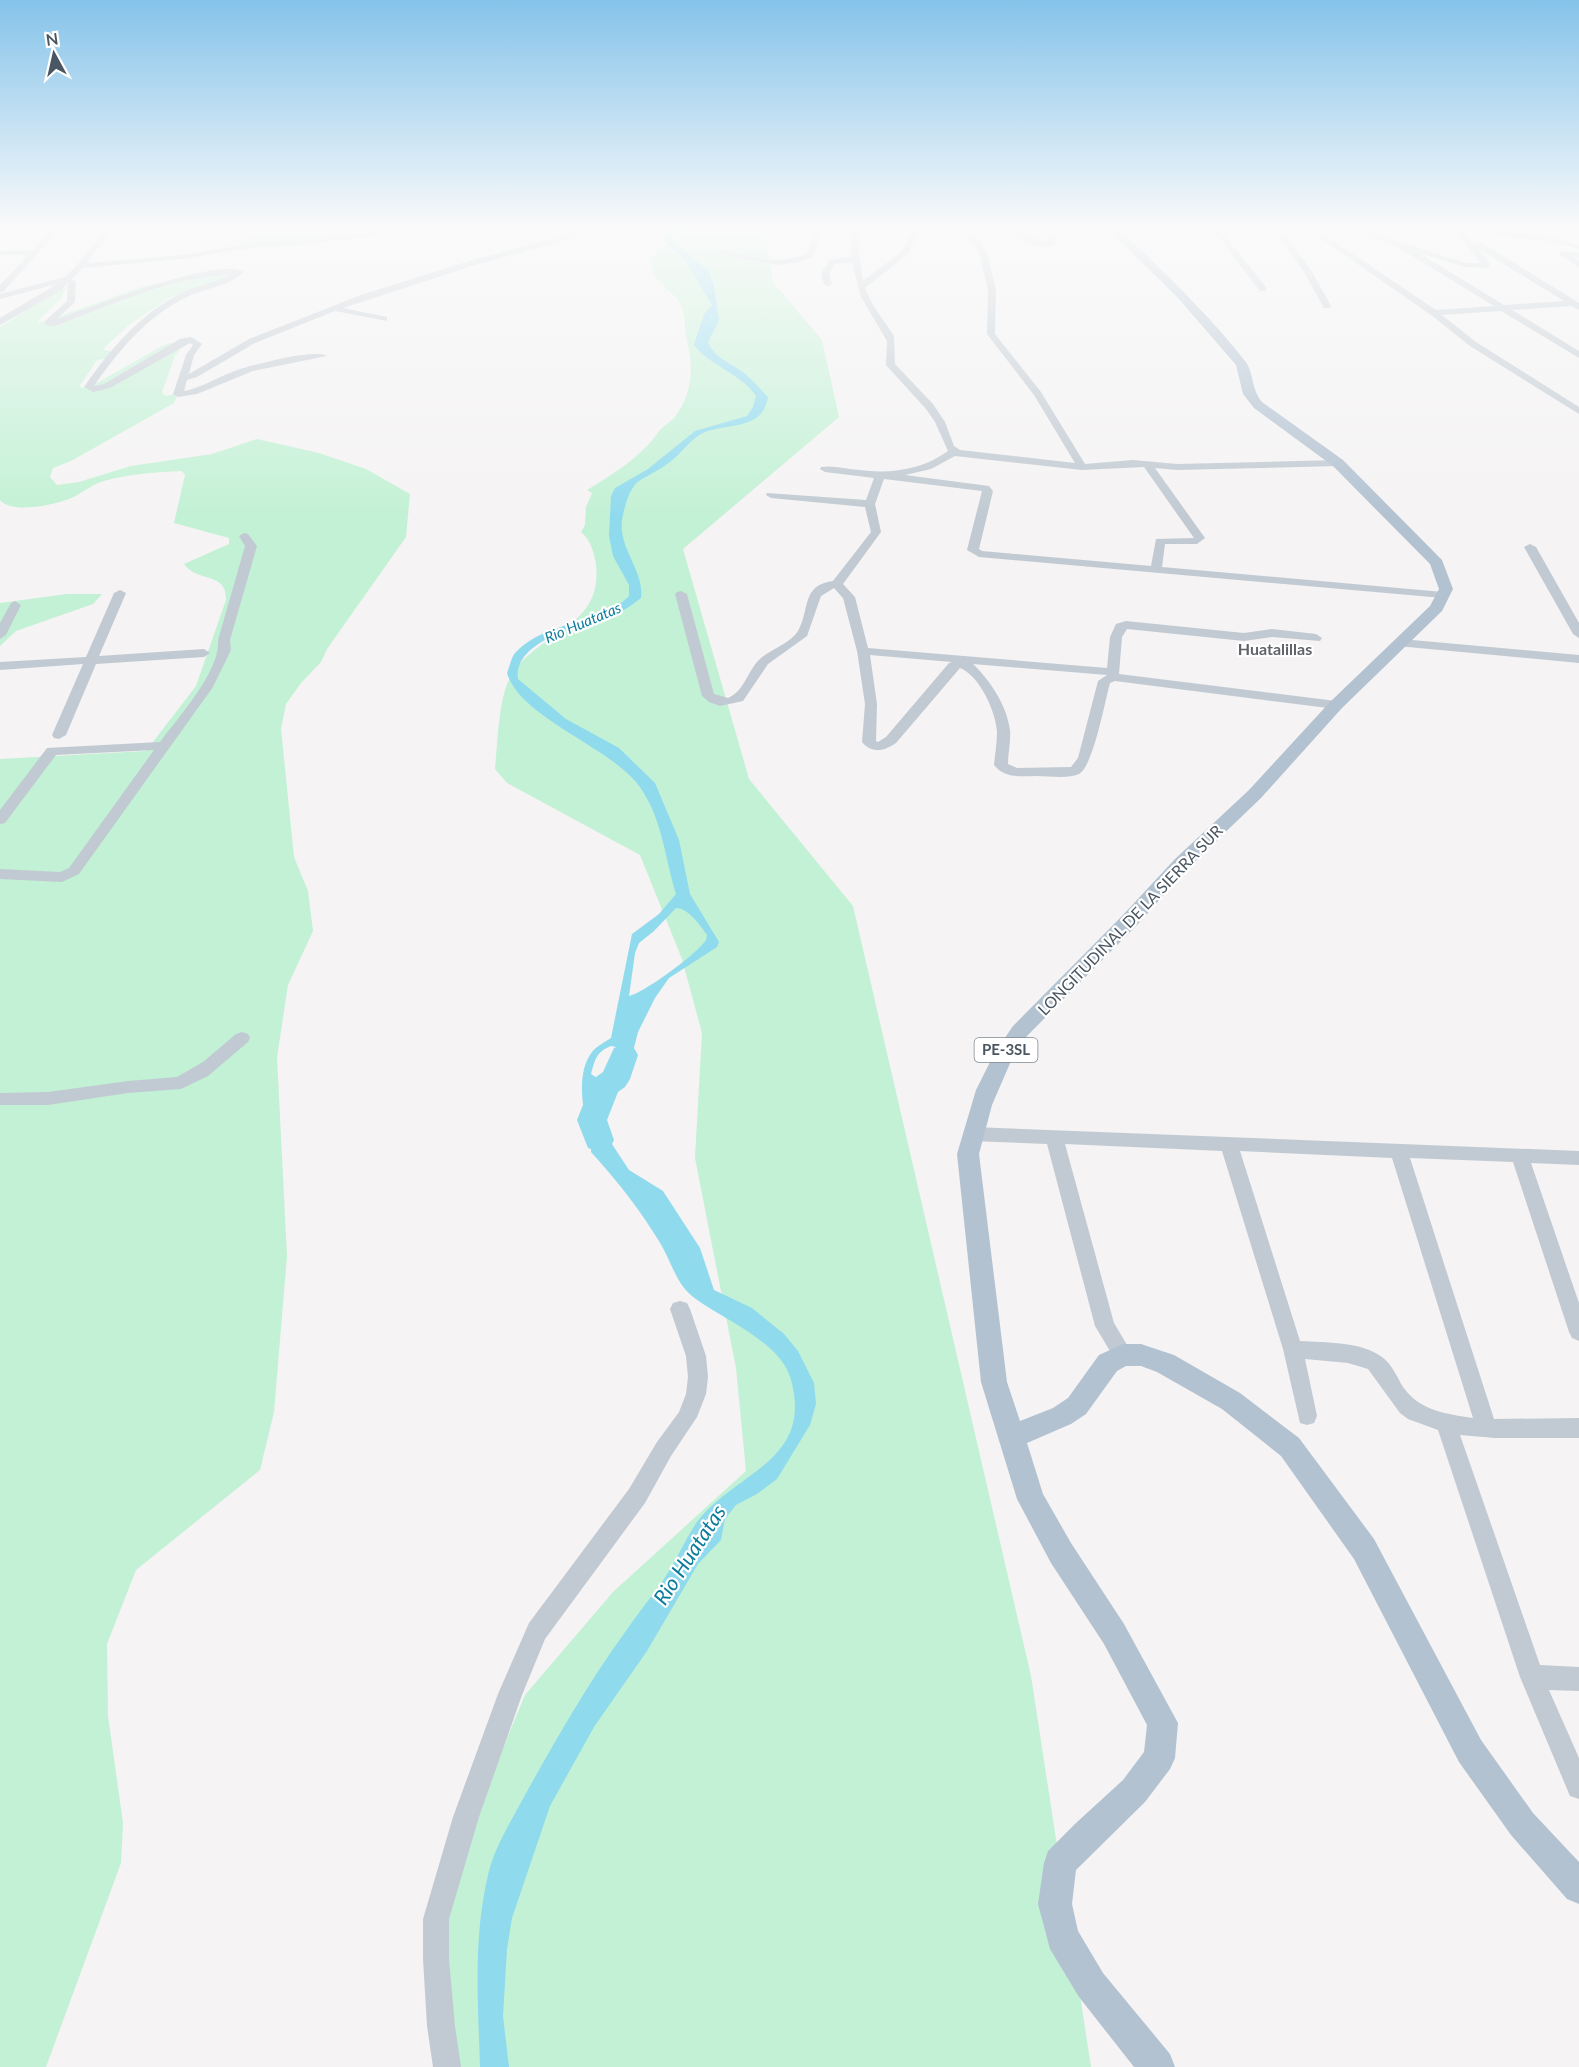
<svg xmlns="http://www.w3.org/2000/svg" width="1579" height="2067" viewBox="0 0 1579 2067" font-family="Lato,sans-serif">
<style>
.green{fill:#c3f1d5}
.water{fill:#90daee;fill-rule:evenodd}
.lines{fill:none;stroke-linecap:round;stroke-linejoin:round}
.river{fill:#90daee;fill-rule:evenodd}
.minor{fill:#c1cad2;fill-rule:evenodd}
.major{fill:#b3c2d1;fill-rule:evenodd}
.labels{text-anchor:middle;stroke-width:4.5;stroke-linejoin:round;paint-order:stroke}
.far-water-label{font-size:15px;font-style:italic;fill:#0c7c9b;stroke:#fff}
.shield{fill:#fff;stroke:#808990;stroke-width:1.5}
.shield-label{font-size:15px;font-weight:bold;fill:#4a5661}
.far-quarter-label{font-size:16px;font-weight:bold;fill:#5f6368;stroke:#fff}
.street-label{font-size:16px;fill:#4a5661;stroke:#fff}
.near-water-label{font-size:21px;font-style:italic;fill:#0c7c9b;stroke:#fff}
</style>
<rect width="100%" height="100%" fill="#f5f3f3"/>
<!-- green -->
<g class="green">
<path d="M 245,227 L 433,227 L 402,233 L 330,240 L 317,244 L 243,250 L 241,232 Z"/>
<path d="M 697,227 L 771,227 L 766,233 L 773,282 L 822,340 L 839,417 L 683,549 L 749,779 L 853,906 L 1031,1676 L 1091,2067 L 453,2067 L 442,1939 L 478,1808 L 525,1695 L 613,1592 L 746,1471 L 736,1368 L 695,1158 L 702,1033 L 682,959 L 640,855 L 507,783 L 495,769 C 498,742 498,692 514,671 C 544,630 603,626 596,564 C 594,552 590,539 581,532 L 585,525 L 586,507 L 592,493 L 587,490 C 616,472 640,458 660,430 C 664,426 670,422 674,418 C 692,396 694,367 687,341 C 683,325 688,318 679,302 C 672,289 648,280 652,262 C 655,244 683,235 697,227 Z"/>
<path d="M 230,273 L 232,276 L 171,297 L 130,324 L 104,348 L 104,350 L 114,352 L 105,359 L 97,360 L 79,387 L 88,388 L 160,347 L 169,343 L 184,343 L 175,356 L 162,392 L 165,396 L 178,393 L 174,403 L 71,461 L 53,468 L 50,477 L 57,485 L 79,482 L 131,466 L 212,454 L 257,439 L 319,453 L 366,469 L 410,494 L 406,537 L 327,649 L 321,662 L 301,683 L 286,704 L 281,729 L 294,857 L 308,891 L 313,931 L 288,985 L 277,1057 L 287,1256 L 274,1412 L 260,1470 L 136,1570 L 107,1644 L 108,1716 L 123,1823 L 121,1863 L 46,2067 L 0,2067 L 0,759 L 146,751 L 196,686 L 226,600 C 227,571 197,583 184,564 L 229,544 L 229,538 L 174,523 L 185,475 L 182,471 C 156,472 129,474 104,481 C 90,485 79,496 66,500 C 51,505 12,514 0,500 L 0,327 L 58,290 L 72,285 L 64,291 L 61,299 L 39,320 L 39,323 L 141,287 L 198,275 Z"/>
<path d="M 67,594 L 102,594 L 93,604 L 16,631 L 0,646 L 0,603 Z"/>
</g>
<!-- water -->
<path class="water" d="M 675,227 L 684,227 L 672,238 L 683,250 L 709,271 L 714,287 L 719,320 L 708,342 C 715,358 727,361 740,370 C 750,377 759,388 768,397 C 763,430 729,423 705,432 C 692,437 681,454 670,462 C 660,470 648,475 639,481 C 630,487 625,505 623,515 C 615,546 645,570 641,598 C 634,603 626,610 617,613 C 589,625 513,638 518,679 L 566,719 L 619,748 L 655,783 L 679,840 L 690,894 L 719,942 L 717,947 L 669,978 L 655,998 L 638,1032 L 626,1079 L 620,1087 L 602,1088 L 598,1092 L 600,1111 L 606,1135 L 629,1170 L 663,1191 L 700,1248 L 714,1290 L 752,1308 L 784,1334 L 798,1351 L 814,1383 L 816,1404 L 810,1425 L 777,1479 L 757,1494 L 736,1505 L 725,1519 L 721,1540 L 698,1564 L 647,1651 L 594,1727 L 550,1806 L 512,1918 L 507,1949 L 503,2016 L 509,2067 L 480,2067 C 478,2002 473,1939 488,1875 C 494,1847 512,1820 525,1795 C 555,1741 587,1685 623,1635 C 635,1617 649,1600 662,1582 C 675,1564 683,1543 695,1525 C 731,1473 814,1463 791,1380 C 781,1341 721,1319 692,1296 C 678,1284 674,1270 666,1254 C 661,1243 653,1232 646,1221 C 630,1197 611,1174 591,1152 C 592,1143 589,1139 587,1130 C 583,1107 576,1073 592,1052 C 597,1046 605,1042 611,1038 L 632,934 L 659,914 L 676,894 C 664,855 662,814 636,782 C 606,746 519,716 507,673 C 510,666 511,657 516,652 C 546,620 600,626 629,596 L 629,585 L 613,556 L 609,536 L 611,496 L 615,488 L 648,469 L 695,431 L 747,416 L 753,407 L 756,396 C 740,372 712,368 694,345 L 704,314 L 712,305 L 683,257 L 663,240 L 665,236 ZM 676,908 C 688,908 700,925 707,935 L 706,940 C 698,953 644,993 629,996 L 635,953 L 639,943 L 654,931 ZM 611,1046 L 616,1047 C 621,1065 616,1076 597,1078 L 591,1074 C 595,1060 596,1052 611,1046 Z"/>
<g class="lines">
<!-- river -->
<path class="river" d="M 624,1044 L 634,1048 L 638,1055 L 630,1079 L 625,1087 L 618,1092 L 607,1120 L 614,1140 L 610,1148 L 599,1152 L 588,1148 L 577,1120 L 591,1085 L 596,1077 L 603,1072 L 614,1048 Z"/>
<!-- minor -->
<g class="minor">
<path d="M 61,227 L 3,292 L 0,292 L 0,285 L 28,255 L 0,255 L 0,251 L 33,250 L 50,231 L 0,233 L 0,229 Z"/>
<path d="M 107,227 L 114,227 L 87,263 L 182,255 L 259,242 L 310,240 L 416,227 L 441,227 L 310,244 L 259,246 L 182,259 L 83,268 L 72,279 L 76,282 L 75,302 L 57,319 C 89,308 218,256 244,272 C 229,286 207,288 189,296 C 148,315 119,350 94,386 L 104,384 L 180,339 L 191,337 L 202,344 L 194,355 L 189,374 L 249,339 L 361,295 L 469,261 L 558,237 L 583,227 L 594,227 L 564,241 L 475,265 L 343,308 L 387,317 L 387,321 L 335,311 L 255,343 L 197,377 L 187,380 L 184,391 C 201,388 216,378 232,372 C 247,366 315,348 327,356 L 253,371 L 197,394 L 178,397 L 173,394 L 186,355 L 193,345 L 190,343 L 110,388 L 93,392 L 84,387 C 110,350 140,313 182,293 C 197,286 215,283 230,275 C 169,277 111,305 55,326 L 45,325 L 45,321 L 67,301 L 68,283 L 60,291 L 0,325 L 0,318 L 57,284 L 0,299 L 0,294 L 65,277 L 78,264 Z"/>
<path d="M 815,227 L 852,230 L 852,227 L 860,227 L 859,256 L 863,281 L 902,251 L 914,227 L 922,227 L 908,254 L 865,288 L 873,305 L 894,336 L 895,364 L 933,404 L 945,422 L 954,446 L 960,450 L 1075,463 L 1034,395 L 987,334 L 988,290 L 980,256 L 974,243 L 955,227 L 963,227 L 981,242 L 988,256 L 996,290 L 995,334 L 1041,392 L 1085,464 L 1133,460 L 1177,464 L 1338,460 L 1343,463 L 1338,466 L 1177,470 L 1155,468 L 1205,538 L 1197,544 L 1165,544 L 1162,567 L 1443,592 L 1449,595 L 1443,598 L 979,557 L 967,550 L 982,491 L 884,479 L 875,504 L 881,532 L 843,584 L 855,597 L 868,648 L 1107,668 L 1110,637 L 1116,624 L 1126,621 L 1244,633 L 1272,629 L 1316,634 L 1322,638 L 1320,641 L 1272,637 L 1244,641 L 1127,629 L 1122,637 L 1119,674 L 1336,701 L 1342,705 L 1336,709 L 1115,681 L 1110,683 C 1105,701 1093,767 1079,774 C 1068,779 1049,776 1037,776 C 1021,776 1005,779 994,765 C 995,754 997,743 997,732 C 996,712 980,676 960,668 L 896,743 C 885,751 872,754 862,742 L 865,704 L 857,651 L 843,598 L 834,588 L 821,596 L 807,636 L 768,664 L 743,701 L 720,706 L 709,702 L 702,696 L 675,594 L 677,592 L 681,591 L 687,594 L 714,694 L 728,698 C 745,691 747,671 760,659 C 771,649 791,643 798,631 C 810,610 801,585 833,581 L 871,532 L 865,507 L 771,498 L 766,495 L 767,493 L 866,500 L 874,478 L 825,472 L 820,469 L 821,467 C 833,465 847,469 859,470 C 890,474 922,470 948,451 L 935,422 L 926,409 L 886,365 L 887,341 L 861,297 L 852,262 L 835,264 L 829,274 L 832,284 L 828,286 L 824,284 L 821,274 L 829,260 L 851,257 L 851,234 L 821,232 L 813,257 L 799,262 L 777,265 L 717,253 L 721,251 C 750,256 778,266 807,254 ZM 955,456 L 1082,470 L 1144,467 L 1194,538 L 1156,539 L 1151,566 L 982,551 L 979,549 L 993,491 L 989,486 L 905,475 L 931,469 ZM 870,655 L 952,662 L 949,663 L 886,737 L 878,742 L 876,741 L 877,704 ZM 973,664 L 1107,675 L 1098,681 L 1078,758 L 1071,767 L 1017,768 L 1008,764 C 1008,753 1011,741 1010,730 C 1007,706 990,680 973,664 Z"/>
<path d="M 1007,227 C 1022,227 1032,241 1048,242 L 1047,227 L 1055,227 L 1057,243 C 1040,253 1020,238 1007,227 Z"/>
<path d="M 1211,227 L 1218,227 L 1266,287 L 1266,291 L 1260,291 Z"/>
<path d="M 1272,227 L 1279,227 L 1311,270 L 1331,306 L 1330,308 L 1324,308 L 1303,270 Z"/>
<path d="M 1304,227 L 1313,227 L 1436,310 L 1494,306 L 1396,246 L 1343,227 L 1355,227 L 1466,263 L 1481,263 L 1452,227 L 1460,227 L 1476,247 L 1476,243 L 1482,243 L 1579,303 L 1579,310 L 1571,306 L 1512,310 L 1579,351 L 1579,358 L 1501,311 L 1442,315 L 1476,342 L 1579,407 L 1579,414 L 1470,346 L 1431,315 ZM 1476,247 L 1564,301 L 1504,305 L 1419,253 L 1465,267 L 1489,268 L 1489,261 Z"/>
<path d="M 1472,227 L 1553,238 L 1579,245 L 1579,249 L 1553,242 L 1494,235 Z"/>
<path d="M 1563,251 L 1579,253 L 1579,257 L 1573,257 L 1579,261 L 1579,267 L 1560,255 L 1559,253 Z"/>
<path d="M 244,533 L 248,534 L 257,546 L 230,640 L 231,650 L 213,687 L 79,874 L 62,882 L 0,879 L 0,869 L 60,872 L 69,868 L 154,750 L 56,755 L 5,823 L 0,824 L 0,810 L 47,748 L 160,742 C 178,718 221,670 218,640 L 245,546 L 239,536 Z"/>
<path d="M 1530,544 L 1536,547 L 1579,623 L 1579,638 L 1573,634 L 1524,547 Z"/>
<path d="M 120,590 L 126,593 L 99,656 L 204,649 L 210,653 L 204,657 L 96,664 L 66,735 L 59,739 L 54,738 L 52,735 L 83,664 L 0,670 L 0,662 L 86,657 L 114,593 Z"/>
<path d="M 15,601 L 21,605 L 6,635 L 0,639 L 0,623 L 11,603 Z"/>
<path d="M 1401,639 L 1579,655 L 1579,663 L 1397,646 L 1397,640 Z"/>
<path d="M 242,1032 L 248,1034 L 250,1038 L 248,1042 L 208,1076 L 181,1089 L 128,1093 L 48,1105 L 0,1105 L 0,1093 L 48,1092 L 128,1081 L 177,1077 L 203,1062 L 236,1034 Z"/>
<path d="M 972,1127 L 1579,1151 L 1579,1165 L 1531,1163 L 1579,1303 L 1579,1341 L 1572,1338 L 1569,1332 L 1513,1162 L 1410,1158 L 1494,1419 L 1579,1418 L 1579,1438 L 1495,1438 L 1460,1435 L 1540,1665 L 1579,1667 L 1579,1691 L 1549,1690 L 1579,1758 L 1579,1799 L 1570,1796 L 1520,1677 L 1438,1430 L 1408,1419 L 1400,1413 L 1368,1369 L 1348,1363 L 1305,1359 L 1317,1416 L 1314,1423 L 1307,1425 L 1300,1423 L 1283,1349 L 1222,1151 L 1065,1144 L 1114,1323 L 1133,1355 L 1130,1361 L 1123,1364 L 1116,1361 L 1095,1326 L 1047,1144 L 972,1141 L 966,1139 L 963,1134 L 966,1129 ZM 1240,1151 L 1392,1158 L 1473,1418 C 1446,1414 1420,1411 1403,1387 C 1397,1377 1392,1364 1382,1357 C 1360,1341 1326,1343 1300,1341 Z"/>
<path d="M 680,1301 L 687,1303 L 690,1309 L 706,1356 L 708,1377 L 706,1394 L 697,1417 L 671,1456 L 645,1503 L 545,1639 L 522,1695 L 479,1817 L 449,1919 L 449,1959 L 455,2026 L 461,2067 L 433,2067 L 427,2026 L 423,1959 L 423,1919 L 453,1817 L 498,1694 L 529,1623 L 629,1489 L 657,1442 L 679,1412 L 686,1394 L 688,1377 L 686,1356 L 670,1309 L 673,1303 Z"/>
</g>
<!-- major -->
<path class="major" d="M 1106,227 L 1117,227 C 1161,270 1207,312 1245,361 C 1254,372 1251,389 1262,402 L 1343,460 L 1442,560 L 1453,589 L 1442,611 L 1342,708 L 1261,798 L 1189,867 L 1137,925 L 1027,1036 L 1011,1061 L 992,1105 L 979,1154 L 1007,1382 L 1020,1421 L 1053,1408 L 1068,1398 L 1099,1355 L 1123,1344 L 1141,1344 L 1174,1355 L 1240,1393 L 1299,1438 L 1374,1539 L 1481,1740 L 1533,1813 L 1579,1862 L 1579,1904 L 1567,1899 L 1511,1835 L 1459,1762 L 1354,1559 L 1281,1456 L 1222,1409 L 1157,1372 L 1141,1366 L 1126,1366 L 1117,1371 L 1086,1414 L 1071,1424 L 1027,1443 L 1043,1494 L 1071,1543 L 1124,1624 L 1178,1723 L 1175,1758 L 1170,1769 L 1145,1802 L 1076,1870 L 1072,1904 L 1078,1931 L 1103,1973 L 1170,2054 L 1175,2067 L 1134,2067 L 1079,1997 L 1050,1949 L 1038,1904 L 1044,1863 L 1048,1851 L 1076,1823 L 1123,1780 L 1144,1752 L 1147,1725 L 1104,1644 L 1051,1563 L 1017,1499 L 981,1382 L 957,1154 L 976,1090 L 994,1054 L 1013,1026 L 1123,915 L 1175,859 L 1249,790 L 1330,702 L 1430,606 L 1439,589 L 1430,564 L 1333,466 L 1254,408 L 1243,394 L 1236,365 L 1178,298 Z"/>
</g>
<!-- sky -->
<linearGradient id="sky" x2="0" y2="1"><stop stop-color="#85c3ea"/><stop offset="0.44" stop-color="#fafafa"/><stop offset="1" stop-color="#fafafa" stop-opacity="0"/></linearGradient>
<rect width="1579" height="517" fill="url(#sky)"/>
<g class="labels">
<!-- far-water labels -->
<g class="far-water-label">
<text transform="translate(583 623) rotate(-23)" y="5">Rio Huatatas</text>
</g>
<!-- shield labels -->
<rect class="shield" x="974.5" y="1038" width="63" height="24" rx="4.5"/>
<g class="shield-label">
<text x="1006" y="1055">PE-3SL</text>
</g>
<!-- far-quarter labels -->
<g class="far-quarter-label">
<text x="1275" y="655">Huatalillas</text>
</g>
<!-- street labels -->
<g class="street-label">
<text transform="translate(1130 920) rotate(-46)" y="6">LONGITUDINAL DE LA SIERRA SUR</text>
</g>
<!-- near-water labels -->
<g class="near-water-label">
<text transform="translate(690 1555) rotate(-57)" y="7">Rio Huatatas</text>
</g>
</g>
<!-- north arrow -->
<g transform="translate(54 54) rotate(352)" stroke="#ffffff" stroke-width="4.5" paint-order="stroke">
<path d="M0-4.5L10 22L0 15L-10 22Z" fill="#4a5661"/>
<text y="-9" font-size="16" font-weight="bold" text-anchor="middle" fill="#4a5661">N</text>
</g>
</svg>
